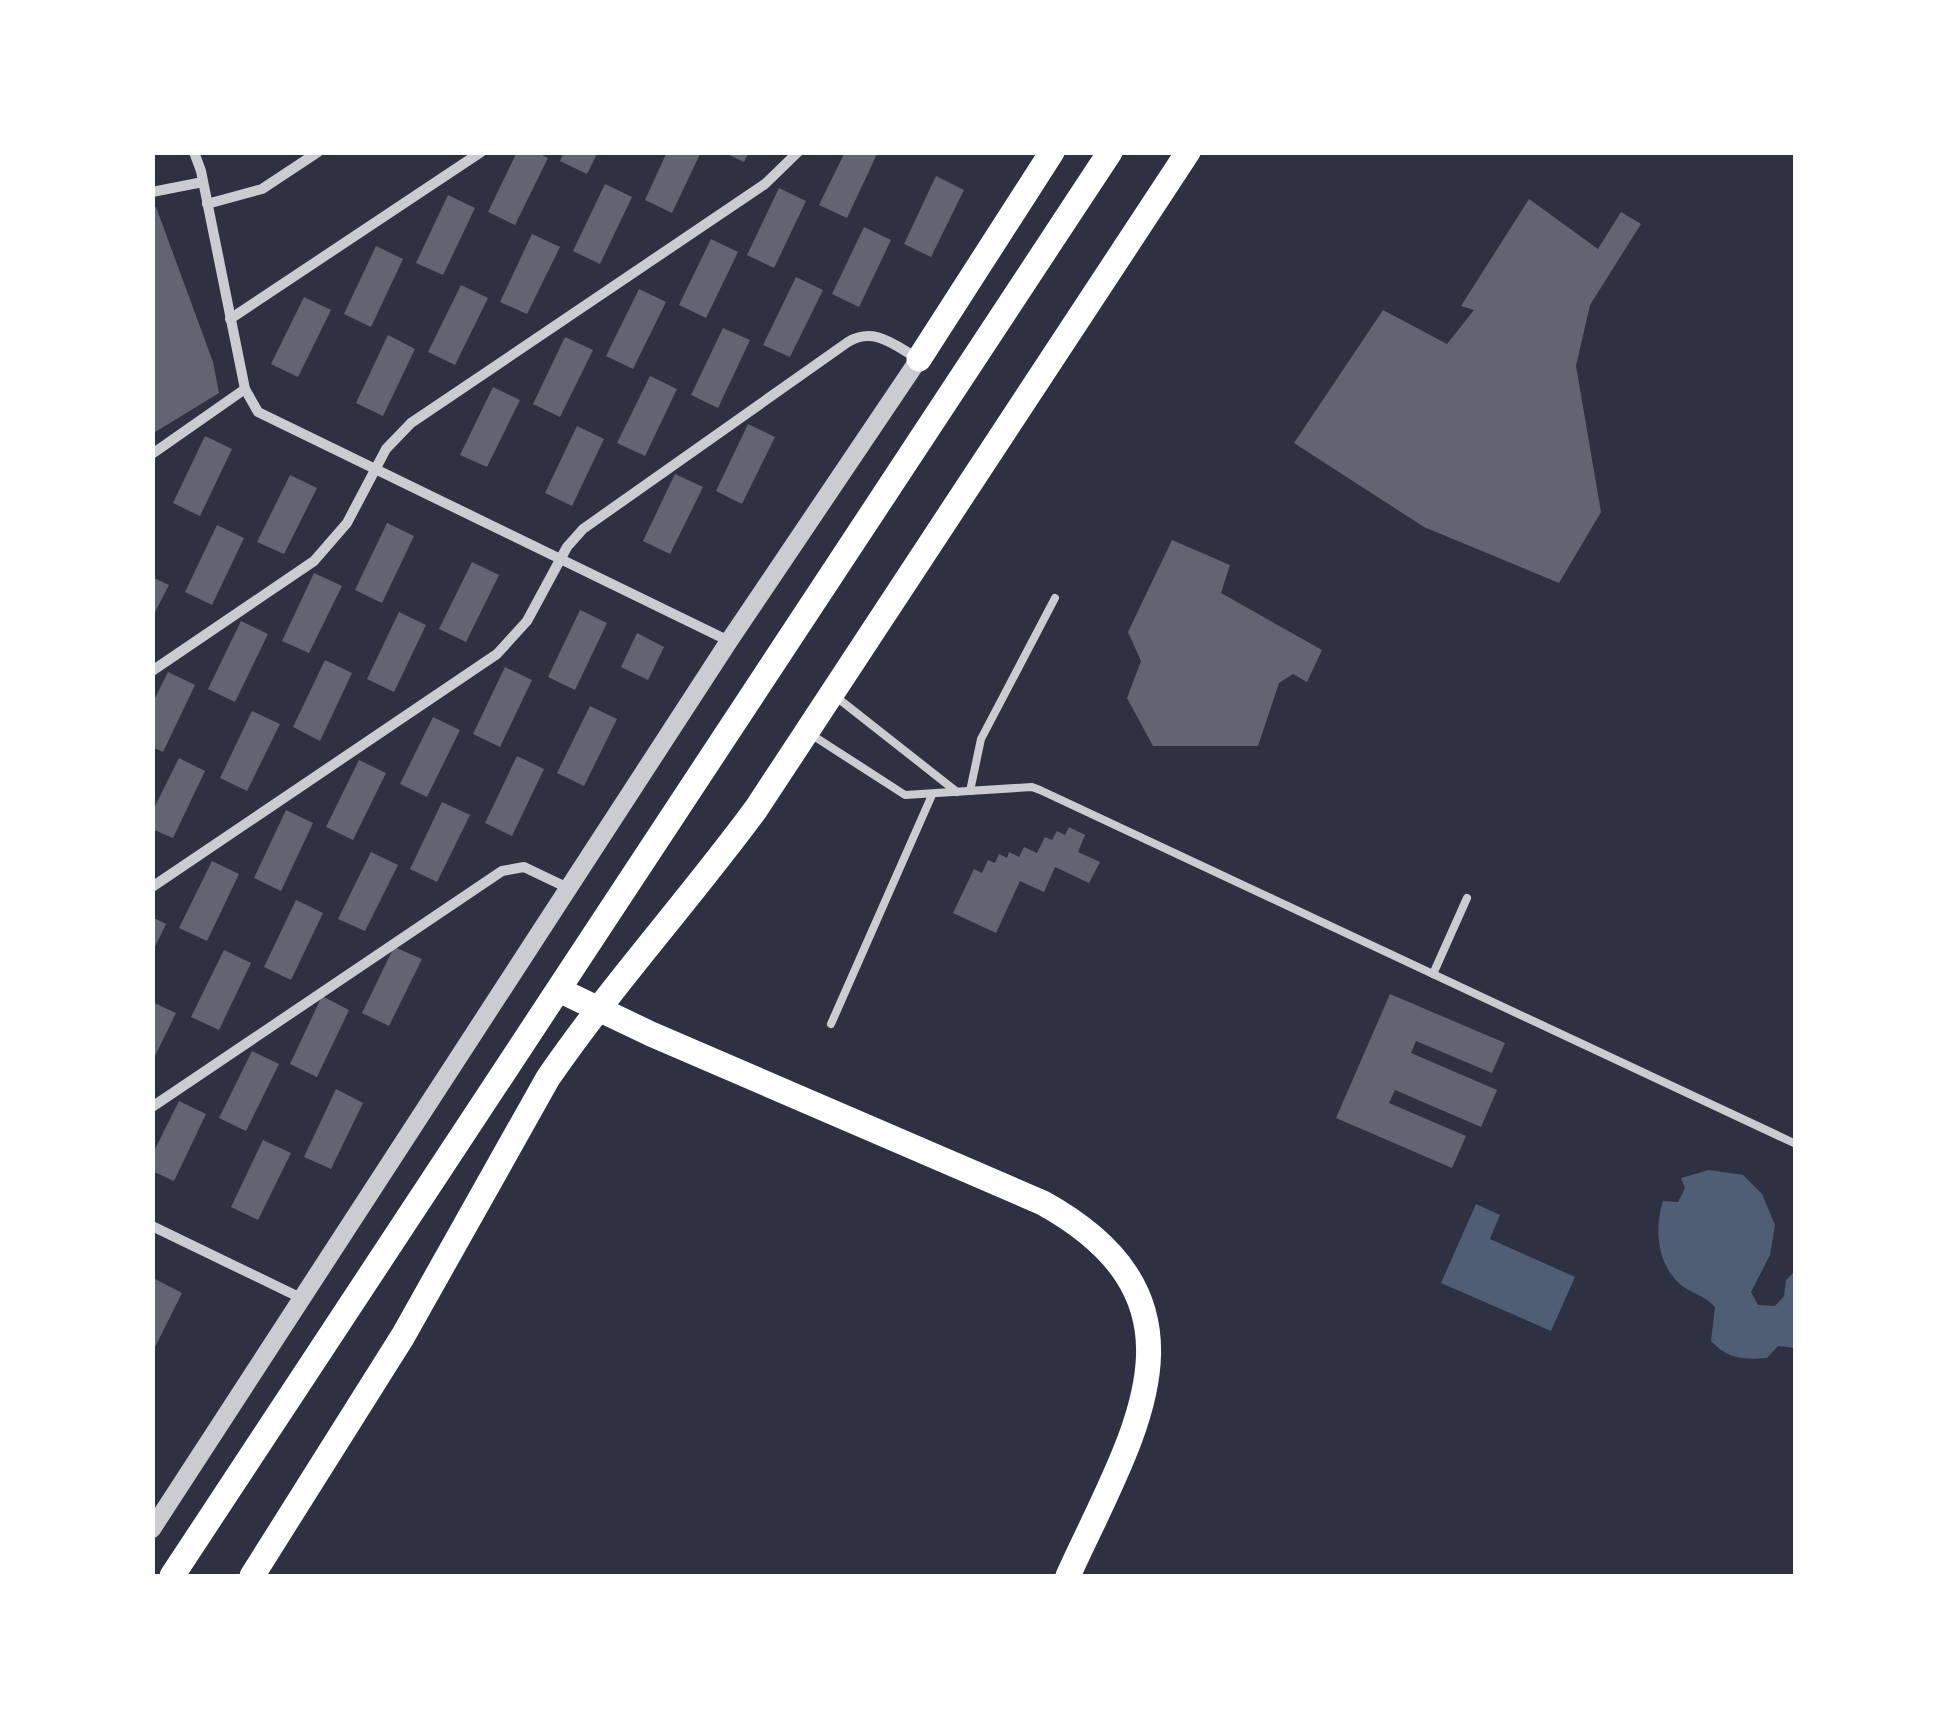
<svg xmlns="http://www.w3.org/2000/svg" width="1948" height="1729" viewBox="0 0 1948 1729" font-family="'Roboto Condensed',sans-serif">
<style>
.water{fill:#4f5d75}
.building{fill:#626471}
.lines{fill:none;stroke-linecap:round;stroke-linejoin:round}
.service{stroke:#caccd0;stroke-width:8}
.minor{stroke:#caccd0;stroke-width:10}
.tertiary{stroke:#caccd0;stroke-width:18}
.primary{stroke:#fff;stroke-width:25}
</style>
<rect width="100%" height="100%" fill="#2d3142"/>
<!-- water -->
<g class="water">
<path d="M 1709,1170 L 1743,1175 L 1762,1194 L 1775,1225 L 1770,1255 L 1751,1292 L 1758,1305 L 1775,1306 L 1784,1296 L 1786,1280 L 1795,1271 L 1795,1348 L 1778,1346 L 1767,1358 C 1743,1360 1728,1359 1711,1341 L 1715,1307 C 1703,1294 1694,1295 1681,1285 C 1657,1265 1654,1229 1663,1201 L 1678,1202 L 1685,1188 L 1681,1178 Z"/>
<path d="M 1476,1204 L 1500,1215 L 1490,1239 L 1575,1277 L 1551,1331 L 1441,1283 Z"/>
</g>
<!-- building -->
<g class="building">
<path d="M 517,152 L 536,152 L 548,158 L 515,225 L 488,212 Z"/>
<path d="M 564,152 L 598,152 L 587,174 L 560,161 Z"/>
<path d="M 667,152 L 701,152 L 672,213 L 645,200 Z"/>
<path d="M 723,152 L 749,152 L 744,162 Z"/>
<path d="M 845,152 L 878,152 L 847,218 L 819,205 Z"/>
<path d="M 936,176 L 964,190 L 931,257 L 904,244 Z"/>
<path d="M 605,184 L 632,197 L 600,264 L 573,251 Z"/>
<path d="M 779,188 L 806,201 L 774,268 L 747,255 Z"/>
<path d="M 448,195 L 475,208 L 443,275 L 416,263 Z"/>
<path d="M 1529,199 L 1598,249 L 1621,212 L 1641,224 L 1590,305 L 1576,366 L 1601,512 L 1559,583 L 1424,527 L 1294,443 L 1383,310 L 1447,344 L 1474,310 L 1461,306 Z"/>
<path d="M 156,207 L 213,362 L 219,393 L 152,434 L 152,208 Z"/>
<path d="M 864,227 L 891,240 L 859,307 L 832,294 Z"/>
<path d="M 532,234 L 560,247 L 527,314 L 500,302 Z"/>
<path d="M 711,239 L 738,252 L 706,318 L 679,305 Z"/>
<path d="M 376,246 L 403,259 L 371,327 L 344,314 Z"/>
<path d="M 796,277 L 823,290 L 790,357 L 763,345 Z"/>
<path d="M 461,285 L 488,298 L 455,365 L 428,352 Z"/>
<path d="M 639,289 L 666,302 L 633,369 L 606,356 Z"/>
<path d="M 304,297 L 331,310 L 298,377 L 271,364 Z"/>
<path d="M 723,328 L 750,340 L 718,408 L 691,395 Z"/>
<path d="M 388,335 L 415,349 L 383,416 L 356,403 Z"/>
<path d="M 565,337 L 593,350 L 560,417 L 533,404 Z"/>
<path d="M 650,376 L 677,389 L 645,456 L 617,443 Z"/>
<path d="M 493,387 L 520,400 L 487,467 L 460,455 Z"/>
<path d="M 748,424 L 775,437 L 742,504 L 716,491 Z"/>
<path d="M 577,426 L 604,439 L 572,506 L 545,493 Z"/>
<path d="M 205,436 L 232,449 L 200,516 L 173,503 Z"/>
<path d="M 675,474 L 703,487 L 670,554 L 643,541 Z"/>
<path d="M 290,475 L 317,488 L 284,554 L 257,542 Z"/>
<path d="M 387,523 L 414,536 L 382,603 L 355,590 Z"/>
<path d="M 217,525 L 244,538 L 212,605 L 185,592 Z"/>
<path d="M 1172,540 L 1230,565 L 1221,593 L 1322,650 L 1307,682 L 1293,674 L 1279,683 L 1258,746 L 1153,746 L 1127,698 L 1141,661 L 1128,632 Z"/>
<path d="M 472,562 L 499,575 L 466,642 L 439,629 Z"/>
<path d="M 314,573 L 342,586 L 309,653 L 282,641 Z"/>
<path d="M 152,577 L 169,585 L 152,618 Z"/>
<path d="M 580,610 L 607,623 L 575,690 L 548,677 Z"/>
<path d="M 399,612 L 426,625 L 394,692 L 367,679 Z"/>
<path d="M 241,621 L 268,634 L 235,702 L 208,689 Z"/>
<path d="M 637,633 L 664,647 L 648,680 L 621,667 Z"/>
<path d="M 325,660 L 352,673 L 320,741 L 293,727 Z"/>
<path d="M 505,667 L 532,680 L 500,747 L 473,734 Z"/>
<path d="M 168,672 L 195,685 L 163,752 L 152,747 L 152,704 Z"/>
<path d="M 590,706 L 617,719 L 584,786 L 557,773 Z"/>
<path d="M 252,711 L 280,724 L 247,791 L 220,778 Z"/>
<path d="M 433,717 L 460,730 L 427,797 L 400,784 Z"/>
<path d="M 517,756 L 544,769 L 512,836 L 485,823 Z"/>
<path d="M 179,758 L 205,771 L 173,838 L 152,829 L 152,812 Z"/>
<path d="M 359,760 L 386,773 L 353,840 L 326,827 Z"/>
<path d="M 442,802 L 470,815 L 437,882 L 410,869 Z"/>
<path d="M 286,810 L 313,823 L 281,891 L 254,878 Z"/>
<path d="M 1069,827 L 1085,835 L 1078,852 L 1100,862 L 1089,883 L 1055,867 L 1044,892 L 1020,881 L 996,933 L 953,913 L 974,869 L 982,873 L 988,860 L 995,863 L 999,854 L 1007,858 L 1009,852 L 1019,857 L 1024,847 L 1037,853 L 1045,837 L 1052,840 L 1057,831 L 1065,835 Z"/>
<path d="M 371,852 L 398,865 L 365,931 L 338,919 Z"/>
<path d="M 212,861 L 239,874 L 207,941 L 179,928 Z"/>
<path d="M 296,900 L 323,913 L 291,980 L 264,967 Z"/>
<path d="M 152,917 L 166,924 L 152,953 Z"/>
<path d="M 394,947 L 422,959 L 389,1026 L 362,1013 Z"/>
<path d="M 224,950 L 251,963 L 219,1030 L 191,1017 Z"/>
<path d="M 1390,994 L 1505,1043 L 1492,1073 L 1416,1041 L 1411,1053 L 1497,1090 L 1481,1127 L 1395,1090 L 1389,1103 L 1466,1136 L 1452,1168 L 1336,1118 Z"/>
<path d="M 322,996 L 349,1010 L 317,1077 L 290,1064 Z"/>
<path d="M 152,1002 L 176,1013 L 152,1062 Z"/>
<path d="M 252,1051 L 279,1064 L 246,1131 L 219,1118 Z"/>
<path d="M 336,1089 L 363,1103 L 331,1169 L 304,1157 Z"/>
<path d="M 179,1101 L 206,1114 L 174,1181 L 152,1171 L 152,1155 Z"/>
<path d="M 263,1140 L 291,1153 L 258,1220 L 231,1207 Z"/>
<path d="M 155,1279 L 182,1293 L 152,1353 L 152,1285 Z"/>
</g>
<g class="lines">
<!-- service -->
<g class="service">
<path d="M 835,696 L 957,792"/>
<path d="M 812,735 L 905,795 L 1032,787 L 1040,790 L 1796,1144"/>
<path d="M 970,791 L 981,739 L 1055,598"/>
<path d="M 1433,974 L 1467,898"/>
<path d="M 831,1024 L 932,795"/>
</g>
<!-- minor -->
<g class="minor">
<path d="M 194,152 L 201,171 L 245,389 L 258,412 L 729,641"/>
<path d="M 152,192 L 203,182"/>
<path d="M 207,204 L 262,189 L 318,152"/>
<path d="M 230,319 L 481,152"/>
<path d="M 152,454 L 245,389"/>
<path d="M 152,671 L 314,561 L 347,523 L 386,449 L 411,423 L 765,184 L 798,152"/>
<path d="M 152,887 L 497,654 L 527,621 L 567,547 L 583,529 L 848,342 C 875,326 895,346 919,359"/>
<path d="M 152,1107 L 502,871 L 524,867 L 568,888"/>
<path d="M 152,1226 L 303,1299"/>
</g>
<!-- tertiary -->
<path class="tertiary" d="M 152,1529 L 729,641 L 919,359"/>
<!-- primary -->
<g class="primary">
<path d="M 919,359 L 1052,152"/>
<path d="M 559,990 L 651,1034 L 1043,1203 C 1223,1303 1132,1435 1068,1576"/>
<path d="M 172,1576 L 1110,152"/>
<path d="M 252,1576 L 403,1336 L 548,1078 C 612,985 689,900 756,809 L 1188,152"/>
</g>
</g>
<!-- border -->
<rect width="1948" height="1729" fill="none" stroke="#ffffff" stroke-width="310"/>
</svg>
